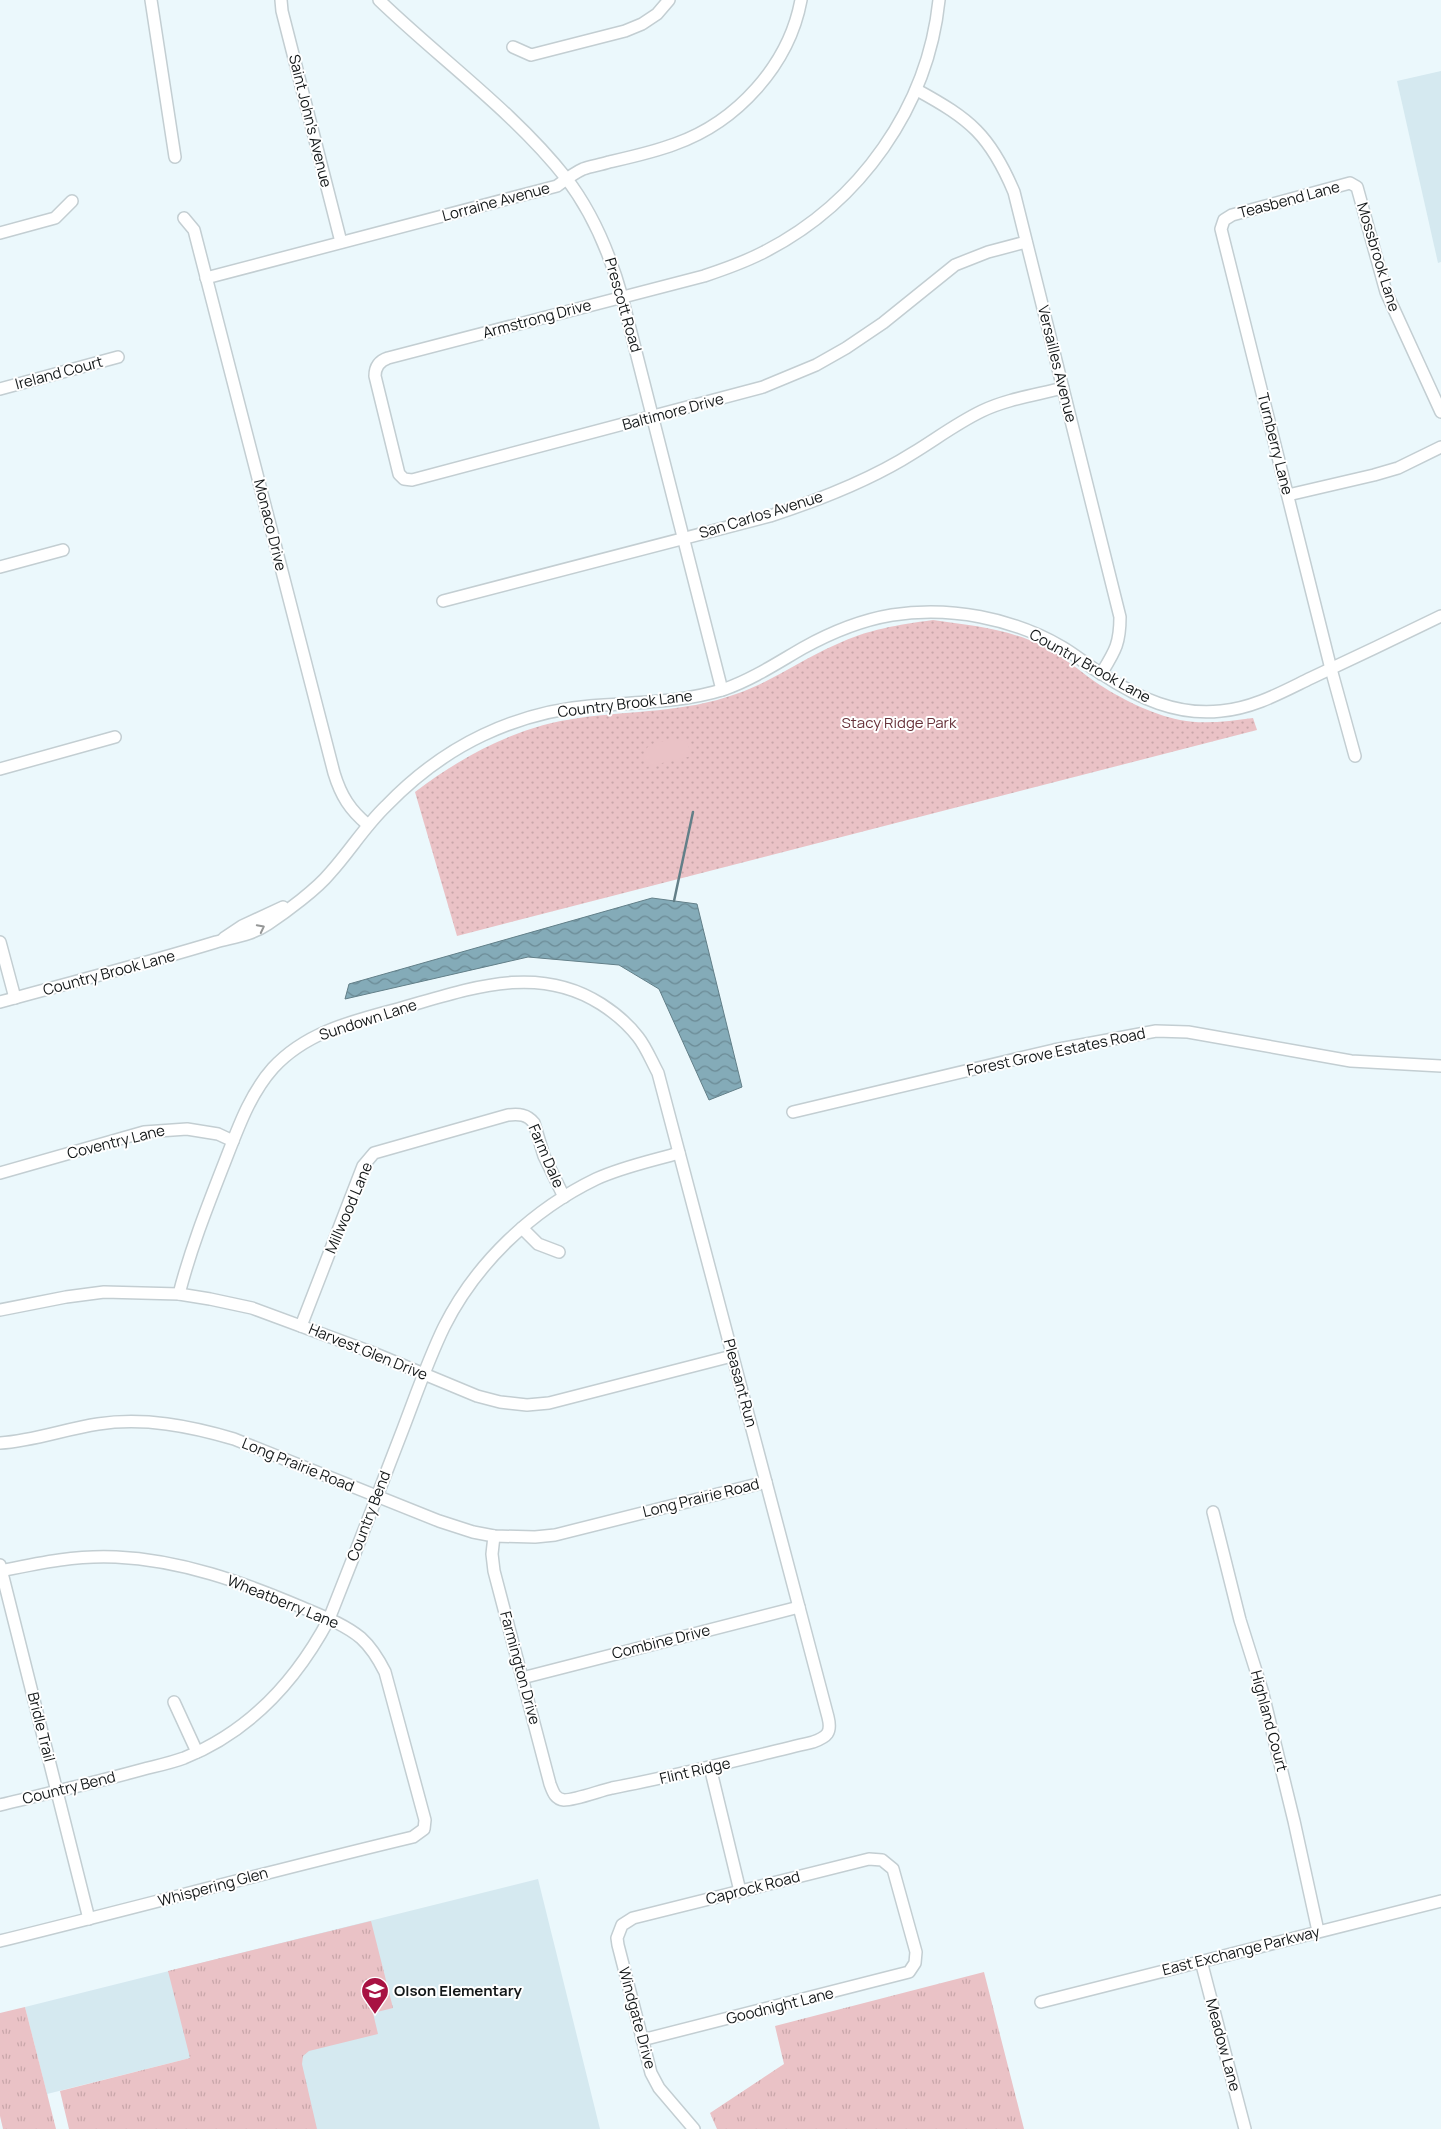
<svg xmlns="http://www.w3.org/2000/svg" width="1441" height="2129" viewBox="0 0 1441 2129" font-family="Manrope,sans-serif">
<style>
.built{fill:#d5e9f0}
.grass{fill:url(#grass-tufts)}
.park{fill:url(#park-dots)}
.pitch{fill:#eac2c6}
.water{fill:url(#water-waves);stroke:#627f88}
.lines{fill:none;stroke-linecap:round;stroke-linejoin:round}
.stream{stroke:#627f88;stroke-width:2.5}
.minor-casing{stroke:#c3ced2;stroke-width:14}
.minor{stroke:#fff;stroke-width:11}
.oneway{stroke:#959797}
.labels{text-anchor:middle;stroke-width:4;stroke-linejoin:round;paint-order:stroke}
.street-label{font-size:15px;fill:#131718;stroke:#fff}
.park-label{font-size:15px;fill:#67323a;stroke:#fff}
.poi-label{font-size:15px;font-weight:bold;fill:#131718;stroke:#fff;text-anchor:start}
</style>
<defs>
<pattern id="grass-tufts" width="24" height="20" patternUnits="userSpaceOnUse" patternTransform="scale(1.25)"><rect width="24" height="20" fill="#eac2c6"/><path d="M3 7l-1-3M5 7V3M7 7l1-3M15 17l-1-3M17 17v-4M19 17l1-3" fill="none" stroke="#c8a6a9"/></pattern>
<pattern id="park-dots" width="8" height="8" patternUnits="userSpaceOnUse" patternTransform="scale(1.25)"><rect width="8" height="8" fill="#eac2c6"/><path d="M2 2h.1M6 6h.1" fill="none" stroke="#c8a6a9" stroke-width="1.8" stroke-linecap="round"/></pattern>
<pattern id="water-waves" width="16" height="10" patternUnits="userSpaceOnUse" patternTransform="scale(1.25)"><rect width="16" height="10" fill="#84abb8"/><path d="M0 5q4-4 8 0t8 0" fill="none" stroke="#6b8a95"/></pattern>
</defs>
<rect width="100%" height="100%" fill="#ebf8fc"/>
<!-- built -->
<g class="built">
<path d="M 1441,71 L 1441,262 L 1438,263 L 1397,81 Z"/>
<path d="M 538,1879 L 600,2129 L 208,2129 L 190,2058 L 47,2094 L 25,2007 Z"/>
</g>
<!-- grass -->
<g class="grass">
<path d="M 371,1921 L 393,2008 L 373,2013 L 378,2034 L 309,2051 L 303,2056 L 302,2064 L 317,2129 L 69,2129 L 60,2091 L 190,2058 L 168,1971 Z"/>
<path d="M 984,1972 L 1024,2129 L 717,2129 L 710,2113 L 784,2064 L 775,2026 Z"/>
<path d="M 25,2007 L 56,2129 L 3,2129 L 0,2116 L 0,2013 Z"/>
</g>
<!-- park -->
<path class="park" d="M 933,620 C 969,625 1008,629 1041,645 C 1061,655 1076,668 1094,681 C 1119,698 1151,714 1180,720 C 1204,725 1229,721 1253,718 L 1257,730 L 457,936 L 415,792 C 464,755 518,726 579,718 C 634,710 683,713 736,694 C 771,682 801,660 835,645 C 869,629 897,625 933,620 Z"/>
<!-- pitch -->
<path class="pitch" d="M 677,739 L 687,742 L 692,756 L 645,767 C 639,741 657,743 677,739 Z"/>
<!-- water -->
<path class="water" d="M 652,898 L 697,904 L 742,1087 L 709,1100 L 659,989 L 619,965 L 528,957 L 345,999 L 349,984 Z"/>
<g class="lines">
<!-- stream -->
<path class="stream" d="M 674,901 L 693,812"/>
<defs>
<g id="minor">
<path d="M 151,0 L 175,157"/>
<path d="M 281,0 L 282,11 L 341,242"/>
<path d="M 379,0 C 439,58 514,112 566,178 C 593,213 610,254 622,297 L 722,690"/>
<path d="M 939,0 C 928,107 860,203 764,252 C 745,262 725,269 704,276 L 388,358 C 379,361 375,367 375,376 L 399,474 L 404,479 L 412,480 L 763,387 L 816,365 L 846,348 L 883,323 L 955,265 L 988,252 L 1026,242"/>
<path d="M 513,47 L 531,55 L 625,31 L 642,24 L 657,14 L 669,0"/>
<path d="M 917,90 C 970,119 990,135 1014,192 L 1120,617 C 1120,644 1115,651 1101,674"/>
<path d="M 184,218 L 194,230 L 334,773 C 341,796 350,810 368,825"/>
<path d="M 0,233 L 55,218 L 72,201"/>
<path d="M 206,278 L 557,186 C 565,180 574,173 583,169 C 591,166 600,165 609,162 C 631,157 654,152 675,144 C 737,122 789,65 801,0"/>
<path d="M 0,389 L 118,357"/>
<path d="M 1288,495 L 1374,475 L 1398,468 L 1441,447"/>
<path d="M 0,567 L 63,550"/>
<path d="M 443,601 L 770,516 C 819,500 869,481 913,453 C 936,439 957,423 982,411 C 1007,399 1036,395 1063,388"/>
<path d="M 1355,756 L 1331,669 L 1221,229 L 1224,220 L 1232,215 L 1350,183 L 1357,187 L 1386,292 L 1441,412"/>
<path d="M 0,769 L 115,737"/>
<path d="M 224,938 L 242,926 L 283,907"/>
<path d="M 0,942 L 15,998"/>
<path d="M 0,1002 C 72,982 144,964 216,942 C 234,937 252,935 268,924 C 286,912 317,889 330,873 C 350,851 365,826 386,806 C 414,777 447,752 483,735 C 517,719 553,709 590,706 C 636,702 681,703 725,689 C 753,679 777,663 803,648 C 830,633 862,620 892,615 C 950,606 1012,618 1062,647 C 1076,655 1088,666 1102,674 C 1138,698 1177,716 1221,711 C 1254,708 1282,692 1311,678 C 1354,658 1398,637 1441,616"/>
<path d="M 793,1112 L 1054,1050 L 1156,1031 L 1188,1032 L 1351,1061 L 1441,1066"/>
<path d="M 0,1173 L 144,1132 L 187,1129 L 218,1134 L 233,1141"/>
<path d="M 522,1228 L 538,1244 L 559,1252"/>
<path d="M 179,1294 C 190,1251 206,1210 222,1169 C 236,1134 248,1096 273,1068 C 306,1032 353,1021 398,1009 C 466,990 536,962 601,1004 C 615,1013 628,1024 638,1037 C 646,1047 652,1062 658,1073 L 828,1717 C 832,1733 827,1737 813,1742 C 746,1758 680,1775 612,1788 C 599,1791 576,1800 564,1800 C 555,1799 553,1792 550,1784 L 494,1571 L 492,1554 L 494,1536"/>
<path d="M 0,1310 L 66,1297 L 104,1292 L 179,1294 L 210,1299 L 252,1308 L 371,1352 L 477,1396 L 500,1402 L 527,1405 L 549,1403 L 732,1356"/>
<path d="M 301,1326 L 363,1166 L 374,1153 L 508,1115 C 519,1114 527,1114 534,1123 L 544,1156 L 564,1197"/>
<path d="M 0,1443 C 33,1441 65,1429 98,1424 C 144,1417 190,1426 234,1439 L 439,1521 L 473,1532 L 494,1536 L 535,1537 L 555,1535 L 766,1482"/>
<path d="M 1213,1512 L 1240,1620 L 1262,1690 L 1294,1821 L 1318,1931"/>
<path d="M 0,1565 L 89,1919"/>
<path d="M 0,1571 C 39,1563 76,1555 116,1557 C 181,1560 242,1582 301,1607 C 322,1616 344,1624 361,1638 C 372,1648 379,1660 385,1672 L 425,1820 L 424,1829 L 413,1837 C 275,1870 138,1907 0,1941"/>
<path d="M 522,1678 L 799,1607"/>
<path d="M 174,1702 L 197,1752"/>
<path d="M 710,1767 L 740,1891"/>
<path d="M 0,1805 C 44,1794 89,1784 133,1772 C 150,1767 168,1764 184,1758 C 251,1731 296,1681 329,1619 C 354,1556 379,1492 403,1429 C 416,1395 428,1360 444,1327 C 476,1263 532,1210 596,1179 C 622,1167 651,1161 679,1153"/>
<path d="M 1201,1961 L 1245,2129"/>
<path d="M 1041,2002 L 1441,1901"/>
<path d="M 642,2040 L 909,1972 L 915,1963 L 916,1952 L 893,1869 L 882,1860 L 869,1859 L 633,1918 L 622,1925 L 617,1938 L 618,1945 L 651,2073 L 659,2088 L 694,2129"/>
</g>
</defs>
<!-- minor casing -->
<use href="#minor" class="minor-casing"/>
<!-- minor -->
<use href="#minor" class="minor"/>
</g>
<!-- one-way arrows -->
<defs><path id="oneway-chevron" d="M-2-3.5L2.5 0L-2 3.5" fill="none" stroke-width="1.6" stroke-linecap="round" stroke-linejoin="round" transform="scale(1.25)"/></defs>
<use class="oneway" href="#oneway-chevron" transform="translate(261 928) rotate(-27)"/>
<!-- icons -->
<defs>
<symbol id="school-pin" viewBox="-11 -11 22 30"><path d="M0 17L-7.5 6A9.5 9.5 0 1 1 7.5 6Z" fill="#a81242" stroke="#fff"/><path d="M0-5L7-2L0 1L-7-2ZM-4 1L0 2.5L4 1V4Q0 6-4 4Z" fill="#fff"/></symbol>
</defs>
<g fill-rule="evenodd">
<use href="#school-pin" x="359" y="1975" width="32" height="43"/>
</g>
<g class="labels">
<!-- street labels -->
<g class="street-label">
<text transform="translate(310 121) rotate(76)" y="5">Saint John's Avenue</text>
<text transform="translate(1289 200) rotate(-15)" y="5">Teasbend Lane</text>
<text transform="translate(496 202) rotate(-15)" y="5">Lorraine Avenue</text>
<text transform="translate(1378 257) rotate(73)" y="5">Mossbrook Lane</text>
<text transform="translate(623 305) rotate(74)" y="5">Prescott Road</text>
<text transform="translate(537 319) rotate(-15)" y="5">Armstrong Drive</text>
<text transform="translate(1057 364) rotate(76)" y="5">Versailles Avenue</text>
<text transform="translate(59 373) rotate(-15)" y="5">Ireland Court</text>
<text transform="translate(673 412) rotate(-15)" y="5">Baltimore Drive</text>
<text transform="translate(1275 444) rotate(76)" y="5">Turnberry Lane</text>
<text transform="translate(761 515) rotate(-17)" y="5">San Carlos Avenue</text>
<text transform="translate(270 525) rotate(76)" y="5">Monaco Drive</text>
<text transform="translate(1090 666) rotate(29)" y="5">Country Brook Lane</text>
<text transform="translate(625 704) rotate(-7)" y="5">Country Brook Lane</text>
<text transform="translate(109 973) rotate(-15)" y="5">Country Brook Lane</text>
<text transform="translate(368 1020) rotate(-18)" y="5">Sundown Lane</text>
<text transform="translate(1056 1052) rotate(-12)" y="5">Forest Grove Estates Road</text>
<text transform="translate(116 1142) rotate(-14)" y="5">Coventry Lane</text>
<text transform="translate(546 1156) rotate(67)" y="5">Farm Dale</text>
<text transform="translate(349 1208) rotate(-67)" y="5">Millwood Lane</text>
<text transform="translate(368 1352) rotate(22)" y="5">Harvest Glen Drive</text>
<text transform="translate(740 1383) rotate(75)" y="5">Pleasant Run</text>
<text transform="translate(298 1465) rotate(22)" y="5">Long Prairie Road</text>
<text transform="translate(701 1498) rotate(-14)" y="5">Long Prairie Road</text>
<text transform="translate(369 1516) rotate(-69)" y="5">Country Bend</text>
<text transform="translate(283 1602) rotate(22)" y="5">Wheatberry Lane</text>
<text transform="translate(661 1642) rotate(-14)" y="5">Combine Drive</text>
<text transform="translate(520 1668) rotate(75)" y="5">Farmington Drive</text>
<text transform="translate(1269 1721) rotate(75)" y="5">Highland Court</text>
<text transform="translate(41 1727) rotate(76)" y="5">Bridle Trail</text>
<text transform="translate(695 1771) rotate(-13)" y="5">Flint Ridge</text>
<text transform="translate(69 1788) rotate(-14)" y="5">Country Bend</text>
<text transform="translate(213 1887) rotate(-15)" y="5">Whispering Glen</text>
<text transform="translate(753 1888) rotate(-14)" y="5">Caprock Road</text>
<text transform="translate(1241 1951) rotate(-14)" y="5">East Exchange Parkway</text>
<text transform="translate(780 2006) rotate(-14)" y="5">Goodnight Lane</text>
<text transform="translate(637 2018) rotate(75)" y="5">Windgate Drive</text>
<text transform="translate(1223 2045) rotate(75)" y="5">Meadow Lane</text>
</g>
<!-- park labels -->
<g class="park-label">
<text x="899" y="728">Stacy Ridge Park</text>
</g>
<!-- poi labels -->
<g class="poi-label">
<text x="394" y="1996">Olson Elementary</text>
</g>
</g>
</svg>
